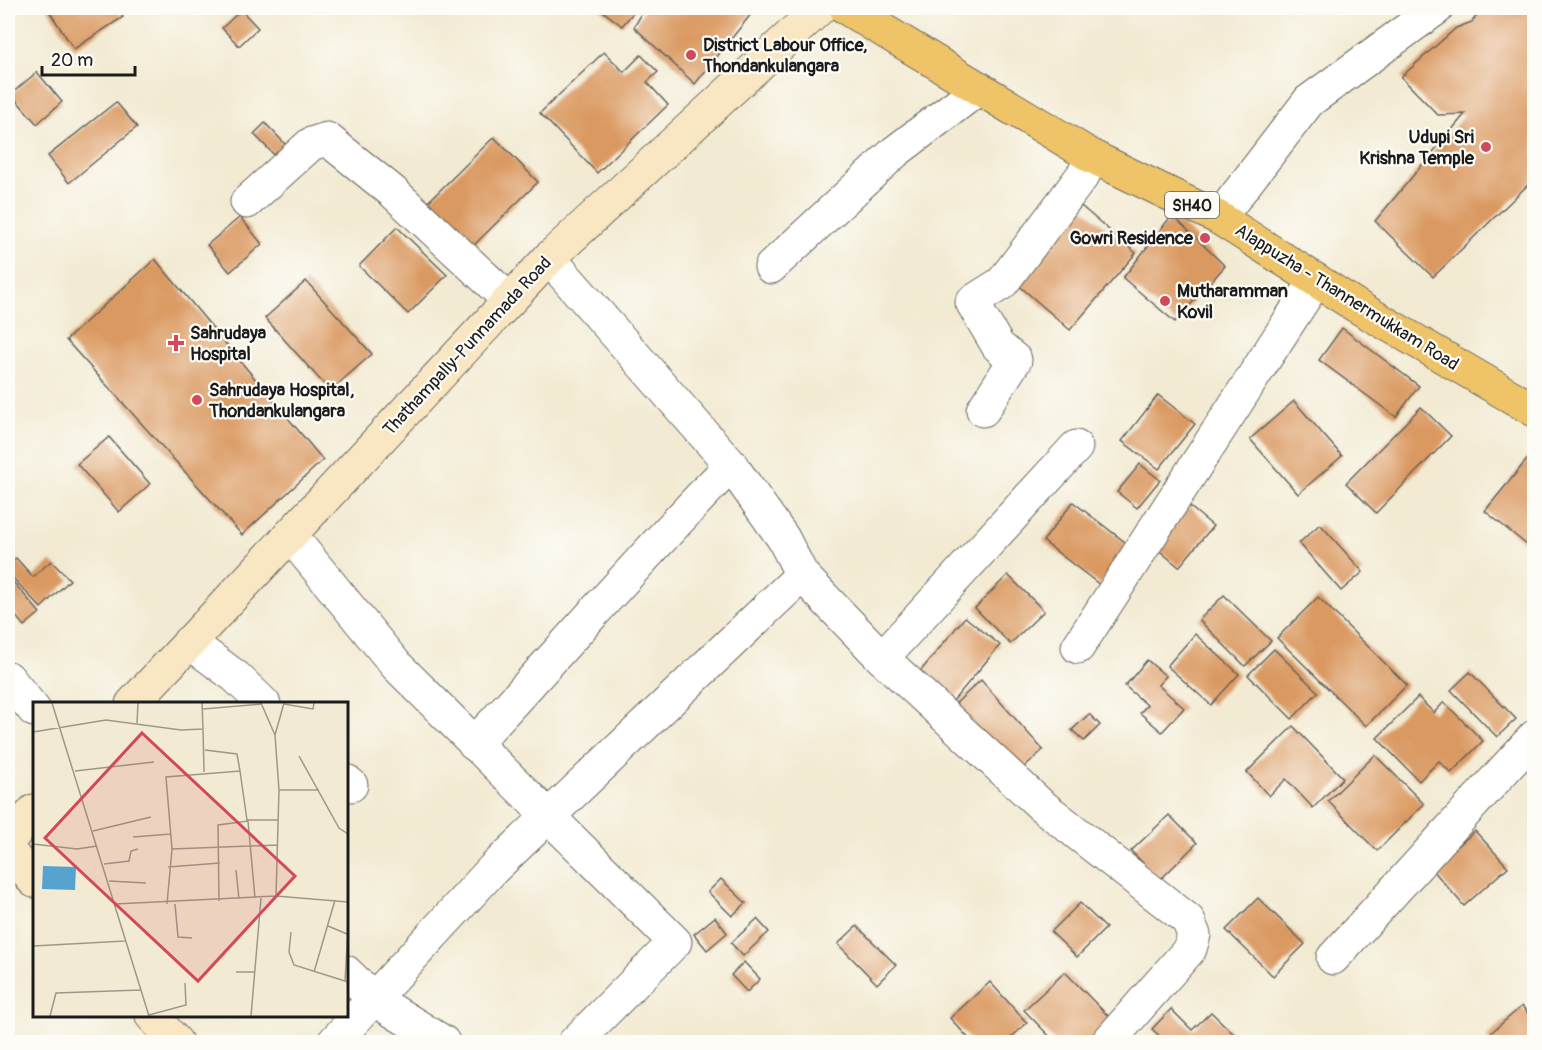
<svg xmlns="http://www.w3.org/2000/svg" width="1542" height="1050" viewBox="0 0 1542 1050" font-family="Pangolin,sans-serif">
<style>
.building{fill:#da9961}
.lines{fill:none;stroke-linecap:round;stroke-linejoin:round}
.street-casing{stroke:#67645c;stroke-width:35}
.secondary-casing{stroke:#67645c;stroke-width:35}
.primary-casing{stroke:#67645c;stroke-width:35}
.street{stroke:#fff;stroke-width:33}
.secondary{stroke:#f9e7c3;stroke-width:33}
.primary{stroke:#efc469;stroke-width:33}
.poi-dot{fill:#d1495b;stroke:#fdfcf7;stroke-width:2}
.labels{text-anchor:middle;stroke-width:4.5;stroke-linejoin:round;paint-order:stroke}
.shield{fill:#fdfcf7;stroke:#605f5e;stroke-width:1.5}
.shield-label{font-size:16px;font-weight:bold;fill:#1c1c1c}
.poi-label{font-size:18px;font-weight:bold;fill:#1c1c1c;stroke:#fdfcf7;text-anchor:start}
.street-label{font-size:18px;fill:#1c1c1c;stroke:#fdfcf7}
.inset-road{fill:none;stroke:#9c9889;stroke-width:1.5}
.view{fill:#d1495b;fill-opacity:0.15;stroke:#d1495b;stroke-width:3}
.inset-edge{fill:none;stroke:#1c1c1c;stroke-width:3}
</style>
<rect width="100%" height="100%" fill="#fdfcf7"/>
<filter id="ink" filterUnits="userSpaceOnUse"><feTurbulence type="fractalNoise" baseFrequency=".0167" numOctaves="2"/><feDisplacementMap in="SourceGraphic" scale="12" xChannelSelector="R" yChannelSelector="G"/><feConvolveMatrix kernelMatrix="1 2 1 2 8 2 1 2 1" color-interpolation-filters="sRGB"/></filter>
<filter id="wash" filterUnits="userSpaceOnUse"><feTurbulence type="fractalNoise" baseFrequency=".008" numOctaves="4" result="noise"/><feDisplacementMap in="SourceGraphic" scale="24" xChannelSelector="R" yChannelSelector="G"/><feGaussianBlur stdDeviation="1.35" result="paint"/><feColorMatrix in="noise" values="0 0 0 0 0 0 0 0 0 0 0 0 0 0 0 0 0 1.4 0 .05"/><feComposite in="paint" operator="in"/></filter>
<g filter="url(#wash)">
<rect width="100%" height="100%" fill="#f2ead2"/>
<g id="blocks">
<!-- building -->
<g class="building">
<path d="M 47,8 L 117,8 L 123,17 L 74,49 Z"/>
<path d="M 599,8 L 637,8 L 622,26 Z"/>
<path d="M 645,8 L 756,8 L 695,84 L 634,27 Z"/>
<path d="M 1482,8 L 1534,8 L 1534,179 L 1433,277 L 1375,221 L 1465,114 L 1438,115 L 1401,77 L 1456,28 L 1472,22 Z"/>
<path d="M 241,10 L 258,28 L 239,46 L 222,28 Z"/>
<path d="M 604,52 L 624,72 L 641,55 L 658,72 L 647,82 L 668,105 L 597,173 L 540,113 Z"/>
<path d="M 37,72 L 62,102 L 37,124 L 11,94 Z"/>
<path d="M 116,102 L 137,127 L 69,183 L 48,156 Z"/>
<path d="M 265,123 L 291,150 L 280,161 L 254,134 Z"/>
<path d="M 494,137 L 538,182 L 471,248 L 427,203 Z"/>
<path d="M 1081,206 L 1136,253 L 1070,330 L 1016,283 Z"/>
<path d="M 1172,215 L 1225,266 L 1175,322 L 1123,278 Z"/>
<path d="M 240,217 L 262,244 L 230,272 L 207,245 Z"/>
<path d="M 397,227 L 447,275 L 408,314 L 359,266 Z"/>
<path d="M 155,259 L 323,460 L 242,535 L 66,340 Z"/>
<path d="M 306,281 L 372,354 L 330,391 L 265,318 Z"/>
<path d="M 1342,328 L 1419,386 L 1396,417 L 1319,360 Z"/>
<path d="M 1158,395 L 1195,424 L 1159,469 L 1122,441 Z"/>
<path d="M 1294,401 L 1342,456 L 1298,494 L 1250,439 Z"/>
<path d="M 1421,407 L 1451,436 L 1376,513 L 1346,483 Z"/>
<path d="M 109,437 L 150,484 L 119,512 L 77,464 Z"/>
<path d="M 1534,451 L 1534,547 L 1532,549 L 1485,511 Z"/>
<path d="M 1140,464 L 1160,480 L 1137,508 L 1117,492 Z"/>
<path d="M 1073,502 L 1130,546 L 1100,585 L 1043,541 Z"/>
<path d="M 1189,506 L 1213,526 L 1179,567 L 1155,547 Z"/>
<path d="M 1320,524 L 1363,572 L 1341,591 L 1299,543 Z"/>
<path d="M 16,558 L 33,577 L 51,561 L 70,580 L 41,608 L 8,573 L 8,566 Z"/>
<path d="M 1008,575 L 1044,611 L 1010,644 L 975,608 Z"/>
<path d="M 8,576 L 40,613 L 24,626 L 8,607 Z"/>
<path d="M 1224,595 L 1271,641 L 1245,666 L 1199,620 Z"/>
<path d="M 1318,597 L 1407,685 L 1366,726 L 1277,638 Z"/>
<path d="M 965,617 L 1000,645 L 953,701 L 919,673 Z"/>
<path d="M 1195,634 L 1239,674 L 1211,705 L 1167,666 Z"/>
<path d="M 1274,649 L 1318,692 L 1292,719 L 1248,675 Z"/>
<path d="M 1147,660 L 1166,676 L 1158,685 L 1184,708 L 1162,732 L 1140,713 L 1147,705 L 1125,686 Z"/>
<path d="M 1470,672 L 1516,719 L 1497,737 L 1451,690 Z"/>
<path d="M 981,680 L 1043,750 L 1015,775 L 954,705 Z"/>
<path d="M 1418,697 L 1434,713 L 1444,702 L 1483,741 L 1451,773 L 1439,761 L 1419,781 L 1377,738 Z"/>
<path d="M 1089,714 L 1100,725 L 1084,741 L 1072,730 Z"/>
<path d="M 1293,726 L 1343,778 L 1313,808 L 1286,779 L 1269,796 L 1247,772 Z"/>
<path d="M 1375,755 L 1424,804 L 1377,851 L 1328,801 Z"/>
<path d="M 1169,815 L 1197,843 L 1160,880 L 1131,851 Z"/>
<path d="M 1475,831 L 1508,867 L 1464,906 L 1432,869 Z"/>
<path d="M 721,879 L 746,903 L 732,916 L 708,892 Z"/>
<path d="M 1258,898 L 1305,944 L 1273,976 L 1226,930 Z"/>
<path d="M 1080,903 L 1106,928 L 1077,957 L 1051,932 Z"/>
<path d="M 715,917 L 727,933 L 707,950 L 694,934 Z"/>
<path d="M 757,919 L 769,932 L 743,956 L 731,943 Z"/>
<path d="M 857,926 L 896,965 L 877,984 L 838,944 Z"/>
<path d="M 744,962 L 760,979 L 747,992 L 731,975 Z"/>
<path d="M 1065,972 L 1114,1022 L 1093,1042 L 1055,1042 L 1024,1010 Z"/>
<path d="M 990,982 L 1027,1023 L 1006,1042 L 972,1042 L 950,1018 Z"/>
<path d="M 1522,1006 L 1534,1021 L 1534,1042 L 1491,1042 L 1486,1037 Z"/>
<path d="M 1171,1009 L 1192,1030 L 1211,1012 L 1242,1042 L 1166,1042 L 1152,1029 Z"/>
</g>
</g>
</g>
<g filter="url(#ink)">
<use href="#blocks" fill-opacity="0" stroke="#67645c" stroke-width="1.5"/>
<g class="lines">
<defs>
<g id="street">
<path d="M 247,202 L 311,144 L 327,139 L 393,192 L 509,300"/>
<path d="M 1219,218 L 1309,101 L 1437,8"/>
<path d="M 549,258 L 731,465 L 783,538 L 802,575 L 882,658 L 1041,805 L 1188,920 L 1194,935 L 1190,949 L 1108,1042"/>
<path d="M 771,267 L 895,152 L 979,88"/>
<path d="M 983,410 L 1015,360 L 998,346 L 972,302 L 1002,283 L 1083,175 L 1093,157"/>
<path d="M 290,535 L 396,665 L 675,942 L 575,1042"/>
<path d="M 189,642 L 236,677 L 264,704"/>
<path d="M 1078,647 L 1316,280"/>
<path d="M 882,658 L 1076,447"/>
<path d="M 8,678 L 34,710"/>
<path d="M 474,744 C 560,652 643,555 731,465"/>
<path d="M 346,781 L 351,785"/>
<path d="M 1333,958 L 1534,737"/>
<path d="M 346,972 L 375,1000 L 443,1042"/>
<path d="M 334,1042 L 493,869 L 802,575"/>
</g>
<g id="secondary">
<path d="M 132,704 L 549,258 L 820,8"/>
<path d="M 8,841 L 34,811"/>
<path d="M 8,850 L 34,881"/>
<path d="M 152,1016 L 176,1042"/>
</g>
<path id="primary" d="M 846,8 L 1093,157 L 1219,218 L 1358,307 L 1534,410"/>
</defs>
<!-- street casing -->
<use href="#street" class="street-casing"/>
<!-- secondary casing -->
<use href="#secondary" class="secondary-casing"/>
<!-- primary casing -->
<use href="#primary" class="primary-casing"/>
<!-- street -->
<use href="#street" class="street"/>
<!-- secondary -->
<use href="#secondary" class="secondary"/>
<!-- primary -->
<use href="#primary" class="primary"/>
</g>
</g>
<!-- markers -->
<g class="poi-dot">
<circle cx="691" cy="55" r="6"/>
<circle cx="1486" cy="147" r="6"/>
<circle cx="1205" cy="238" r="6"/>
<circle cx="1165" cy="301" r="6"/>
<path d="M173 334h6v6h6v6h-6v6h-6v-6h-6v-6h6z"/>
<circle cx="197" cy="400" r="6"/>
</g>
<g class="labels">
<!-- shield labels -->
<rect class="shield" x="1165" y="192" width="54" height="26" rx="4.5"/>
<g class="shield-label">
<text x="1192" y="211">SH40</text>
</g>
<!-- poi labels -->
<g class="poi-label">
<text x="703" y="51">District Labour Office,<tspan x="703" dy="21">Thondankulangara</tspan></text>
<text x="1474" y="143" text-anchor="end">Udupi Sri<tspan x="1474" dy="21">Krishna Temple</tspan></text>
<text x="1193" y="244" text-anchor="end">Gowri Residence</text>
<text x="1177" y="297">Mutharamman<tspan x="1177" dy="21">Kovil</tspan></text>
<text x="190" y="339">Sahrudaya<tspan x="190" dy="21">Hospital</tspan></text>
<text x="209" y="396">Sahrudaya Hospital,<tspan x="209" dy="21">Thondankulangara</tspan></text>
</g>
<!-- street labels -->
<g class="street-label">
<text transform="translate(1347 297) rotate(32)" y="6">Alappuzha - Thannermukkam Road</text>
<text transform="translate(467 346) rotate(-47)" y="6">Thathampally-Punnamada Road</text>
</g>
</g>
<!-- overview -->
<g transform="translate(33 702)">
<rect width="315" height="315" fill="#f2ead2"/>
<path d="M 10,164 L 43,165 L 42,188 L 9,187 Z" fill="#56a3cf"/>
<path class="inset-road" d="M 19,1 L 116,314M 228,1 L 242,33M 251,2 L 280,7 L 281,1M 170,7 L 229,2M 104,21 L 105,1M 170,27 L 171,70M 0,30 L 73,18 L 148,28 L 170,27 L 169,1M 172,48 L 204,52 L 207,69M 266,54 L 306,126 L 315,132M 42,69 L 121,60M 246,88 L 286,88M 60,129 L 118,115M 100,135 L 138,132M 0,142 L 44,147 L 64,144M 139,147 L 245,143M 71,162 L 96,159 L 98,149 L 105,147M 135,165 L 187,161M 203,168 L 206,197M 76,179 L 113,181M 243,194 L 246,88 L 242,33 L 251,1M 186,199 L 185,123 L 215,119 L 222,196M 82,202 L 243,194 L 315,200M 134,202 L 139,147 L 133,75 L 207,69 L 214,118 L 245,118M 142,202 L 145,235 L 159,236M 295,224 L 314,232M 258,230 L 256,250 L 261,263 L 315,280M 0,244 L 92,239M 203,270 L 222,270M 281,270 L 302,198M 312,279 L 315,228M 116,313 L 153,303 L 152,281M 17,314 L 23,291 L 108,288M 218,314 L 228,196"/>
<path class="view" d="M 109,31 L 262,174 L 165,279 L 12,136 Z"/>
<rect width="315" height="315" class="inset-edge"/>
</g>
<!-- margin -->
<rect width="1542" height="1050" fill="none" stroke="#fdfcf7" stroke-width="30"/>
<!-- scale -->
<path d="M42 66v9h93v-9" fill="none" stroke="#1c1c1c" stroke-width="3"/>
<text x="51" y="66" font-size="18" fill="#1c1c1c" stroke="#fdfcf7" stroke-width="4.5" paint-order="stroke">20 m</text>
</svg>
